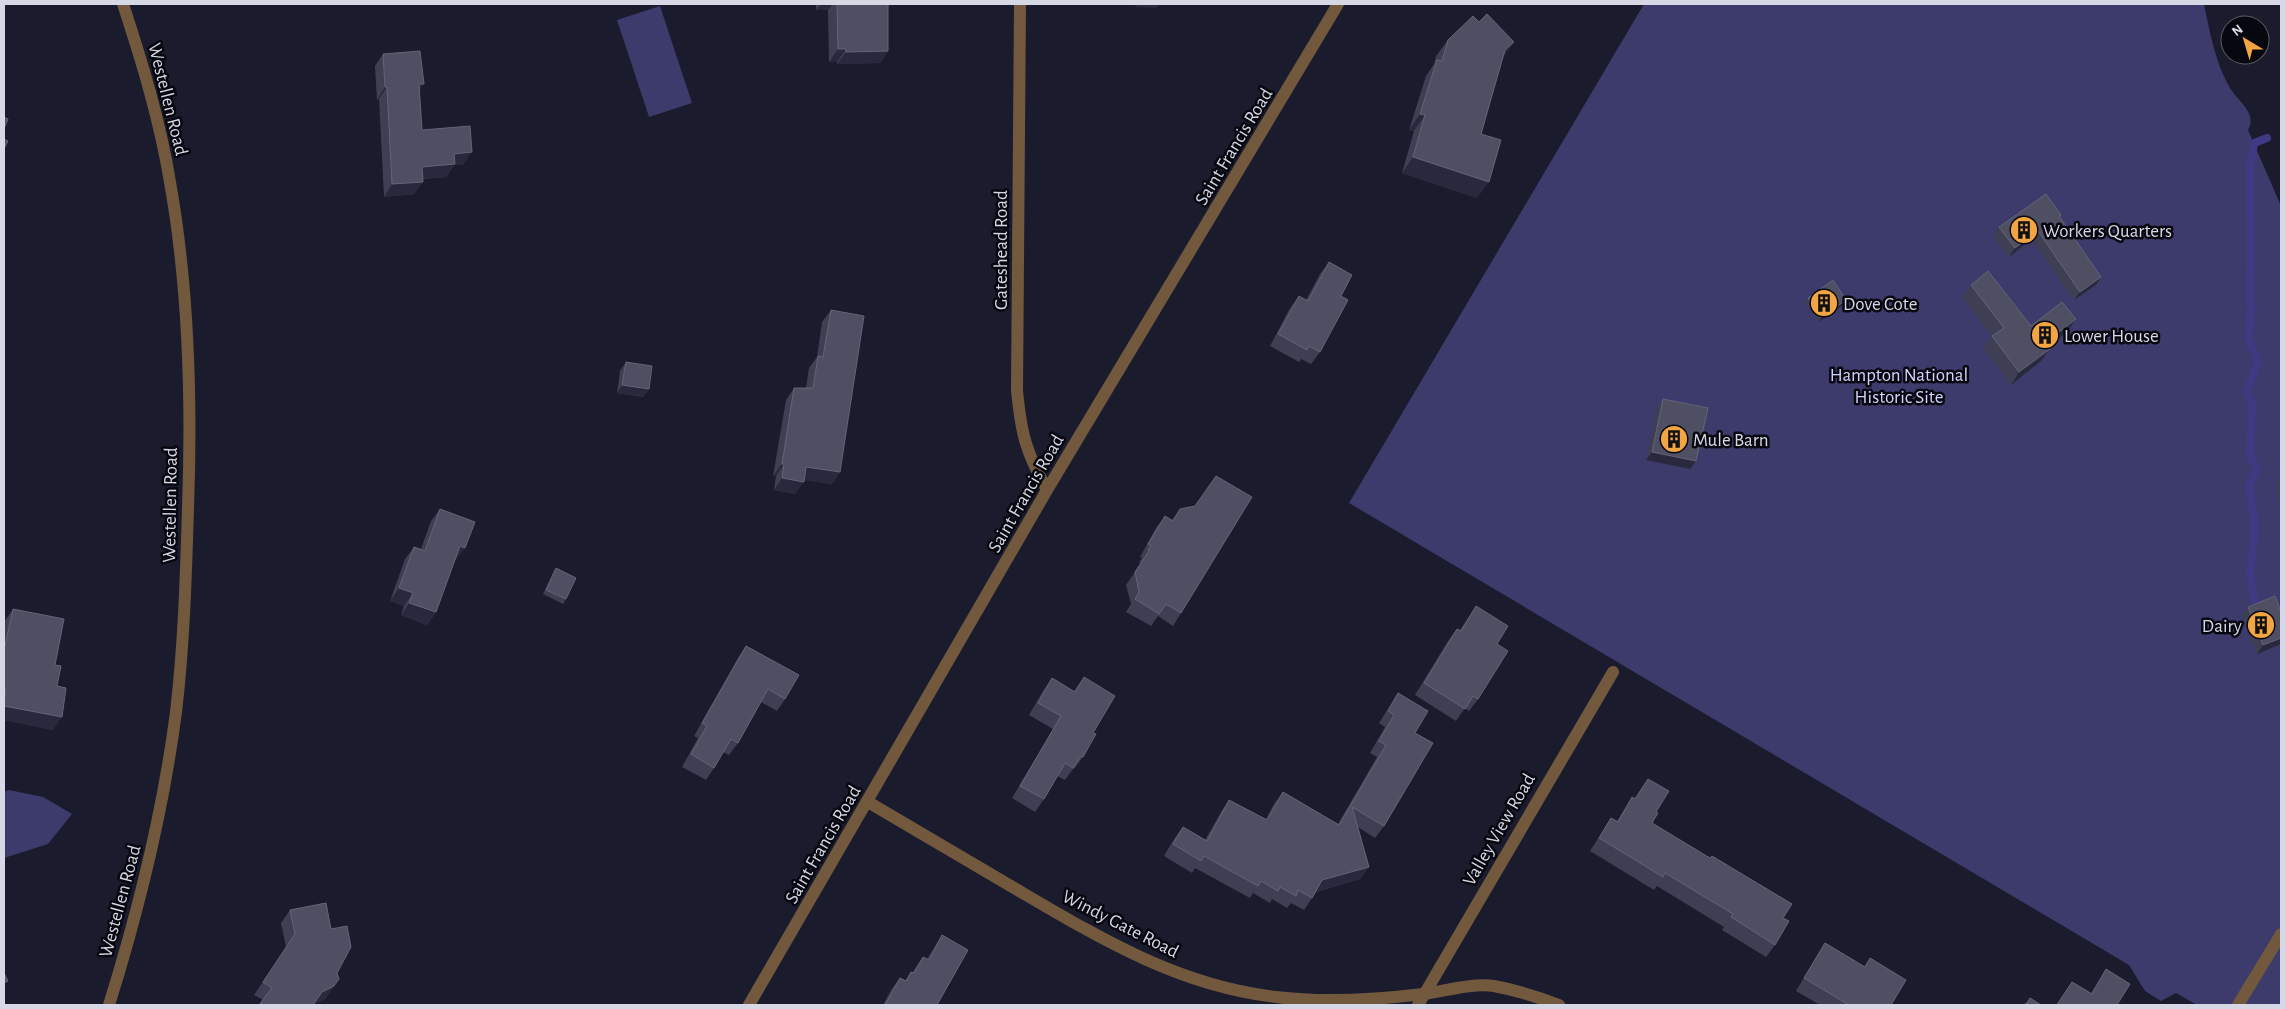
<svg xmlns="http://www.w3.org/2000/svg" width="2285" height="1009" viewBox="0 0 2285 1009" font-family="'Alegreya Sans',sans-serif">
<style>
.green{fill:#3c3b6c}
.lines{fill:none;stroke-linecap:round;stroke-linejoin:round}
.stream{stroke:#3f3a82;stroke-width:8}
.minor{stroke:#72593d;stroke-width:12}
.tertiary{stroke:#72593d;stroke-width:12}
.wall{fill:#3e3f53}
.shaded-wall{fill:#29293e}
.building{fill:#4f4f63;stroke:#646477}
.labels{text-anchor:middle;stroke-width:5;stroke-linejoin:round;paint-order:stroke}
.street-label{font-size:19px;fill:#d7d8e5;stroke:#07070f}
.poi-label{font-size:19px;fill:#d7d8e5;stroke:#07070f;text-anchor:start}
.park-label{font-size:19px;fill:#d1d3fe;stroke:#07070f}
</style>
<rect width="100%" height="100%" fill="#1b1b2e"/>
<!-- green -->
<g class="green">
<path d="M 1644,4 L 2204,4 C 2210,33 2216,66 2232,91 C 2241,104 2257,114 2248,130 L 2281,206 L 2281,1005 L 2197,1005 L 2176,993 L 2161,1001 L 2145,991 L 2129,965 L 1349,503 Z"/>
<path d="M 660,6 L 692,103 L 649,117 L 617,20 Z"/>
<path d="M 9,790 L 43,797 L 72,814 L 48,844 L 4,858 L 4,792 Z"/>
</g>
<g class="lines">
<!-- stream -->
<path class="stream" d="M 2256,610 L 2250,573 L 2255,527 L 2249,485 L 2256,469 L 2250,453 L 2252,405 L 2247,390 L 2258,362 L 2248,338 L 2251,315 L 2250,168 L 2254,143 L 2267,138"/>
<!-- minor -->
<g class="minor">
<path d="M 1020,4 L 1017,390 C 1021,434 1026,452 1047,490"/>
<path d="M 868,802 C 919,832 970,862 1021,892 C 1103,940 1180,986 1276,997 C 1325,1003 1374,1000 1423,994 C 1446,991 1470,983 1494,986 C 1516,990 1538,997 1559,1005"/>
<path d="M 109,1005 C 139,909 163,812 176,712 C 184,644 186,575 188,508 C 192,398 189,289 170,182 C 160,121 142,62 123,4"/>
<path d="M 749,1005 L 1047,490 L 1338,4"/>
<path d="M 1418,1005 L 1613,672"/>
</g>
<!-- tertiary -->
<path class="tertiary" d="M 2238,1005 L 2281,934"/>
</g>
<!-- wall -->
<g class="wall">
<path d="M 816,4 L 890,4 L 888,7 L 888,51 L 880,63 L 837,64 L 837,62 L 829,62 L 828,10 L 816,10 Z"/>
<path d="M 1448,40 L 1503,57 L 1481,134 L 1477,198 L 1402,173 L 1414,131 L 1409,130 L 1426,76 L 1434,64 L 1436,56 Z"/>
<path d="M 383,54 L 419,90 L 422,130 L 463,165 L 454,165 L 446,177 L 423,179 L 414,194 L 384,197 L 379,99 L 377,100 L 375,66 Z"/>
<path d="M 2060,216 L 2096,285 L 2074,300 L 2032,239 L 2009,257 L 1993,236 L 1999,227 Z"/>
<path d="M 1329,262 L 1341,296 L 1320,352 L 1311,364 L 1301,359 L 1299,362 L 1270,346 L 1290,308 L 1299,296 L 1306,300 L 1320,274 Z"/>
<path d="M 1971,285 L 2031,326 L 2067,332 L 2048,346 L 2041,361 L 2011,385 L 1983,348 L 1992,336 L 1962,297 Z"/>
<path d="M 1808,298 L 1846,300 L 1843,305 L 1819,322 L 1805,302 Z"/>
<path d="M 831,310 L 840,472 L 832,484 L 804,480 L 795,494 L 774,490 L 776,476 L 773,476 L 786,400 L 794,388 L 806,388 L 809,368 L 817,357 L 822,322 Z"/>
<path d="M 626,362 L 649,389 L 643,397 L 617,393 L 620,371 Z"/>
<path d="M 1663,399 L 1690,469 L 1646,460 L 1657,408 Z"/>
<path d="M 2281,477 L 2281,504 L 2279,504 L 2278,482 Z"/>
<path d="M 440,509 L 456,560 L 455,560 L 436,612 L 427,625 L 401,615 L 404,606 L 390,601 L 405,559 L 414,547 L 421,549 L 431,521 Z"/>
<path d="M 1180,509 L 1181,613 L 1173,626 L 1158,616 L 1151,626 L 1126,612 L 1131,604 L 1126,585 L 1141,563 L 1139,562 L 1142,558 L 1140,557 L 1156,528 L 1165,516 L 1172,520 Z"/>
<path d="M 556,568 L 566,599 L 563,604 L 543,594 L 553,573 Z"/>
<path d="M 1476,606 L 1497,644 L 1478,699 L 1469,711 L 1465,708 L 1456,721 L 1415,695 L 1448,641 L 1457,629 L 1460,630 Z"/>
<path d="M 2248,607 L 2281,644 L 2257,654 L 2242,616 Z"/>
<path d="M 13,609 L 55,665 L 57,686 L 53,730 L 4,720 L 4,622 Z"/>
<path d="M 746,646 L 785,699 L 777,711 L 761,702 L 738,743 L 729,755 L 723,752 L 714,768 L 706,780 L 682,767 L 698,738 L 694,736 L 738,658 Z"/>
<path d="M 1084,677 L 1093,733 L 1083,757 L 1074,769 L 1073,769 L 1065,780 L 1057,776 L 1044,799 L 1035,812 L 1012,798 L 1053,729 L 1029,715 L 1043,691 L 1052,678 L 1074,691 Z"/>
<path d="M 1398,693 L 1415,733 L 1384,826 L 1375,838 L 1358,827 L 1369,867 L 1360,879 L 1316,892 L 1304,910 L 1291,903 L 1287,908 L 1272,899 L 1270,903 L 1253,893 L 1250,898 L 1195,868 L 1192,873 L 1164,856 L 1174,839 L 1183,827 L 1205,840 L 1221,812 L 1229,800 L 1266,819 L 1274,804 L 1283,792 L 1338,824 L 1377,757 L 1370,753 L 1385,727 L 1379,723 Z"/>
<path d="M 1648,779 L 1656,812 L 1652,823 L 1783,918 L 1775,945 L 1766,957 L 1722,930 L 1724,927 L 1657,886 L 1654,890 L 1590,851 L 1611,818 L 1617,821 L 1632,797 L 1635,798 Z"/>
<path d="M 290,910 L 337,973 L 334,986 L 325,999 L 314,1004 L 313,1005 L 259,1005 L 263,1000 L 254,995 L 286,947 L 281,923 Z"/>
<path d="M 942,935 L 937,1005 L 883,1005 L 891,990 L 900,978 L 905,981 L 911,972 L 912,973 L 923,957 L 927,959 L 934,948 Z"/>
<path d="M 1825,943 L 1864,967 L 1870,958 L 1891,1005 L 1820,1005 L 1796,991 L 1817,956 Z"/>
<path d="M 2106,969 L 2117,1005 L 2056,1005 L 2072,982 L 2091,993 Z"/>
</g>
<!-- shaded-wall -->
<g class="shaded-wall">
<path d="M 821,4 L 833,4 L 828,10 L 816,10 Z"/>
<path d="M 1137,4 L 1160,4 L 1157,8 L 1135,7 Z"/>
<path d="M 1514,42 L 1503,58 L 1505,50 Z"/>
<path d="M 838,49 L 846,49 L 837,62 L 829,62 Z"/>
<path d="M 888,51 L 880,63 L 837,64 L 846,52 Z"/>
<path d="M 419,84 L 424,84 L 415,97 Z"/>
<path d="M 385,87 L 387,87 L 379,99 L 377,100 Z"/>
<path d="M 1420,114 L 1425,115 L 1414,131 L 1409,130 Z"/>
<path d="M 472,152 L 463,165 L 454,165 L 446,177 L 413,179 L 422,167 L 454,154 Z"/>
<path d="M 1413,157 L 1489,182 L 1477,198 L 1402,173 Z"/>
<path d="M 423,182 L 414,194 L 384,197 L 392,184 Z"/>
<path d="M 2038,231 L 2032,239 L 2009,257 L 2015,248 Z"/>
<path d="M 2101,277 L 2096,285 L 2074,300 L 2080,292 Z"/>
<path d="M 1846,300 L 1843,305 L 1819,322 L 1822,317 Z"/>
<path d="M 2076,319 L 2067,332 L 2037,355 L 2045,343 Z"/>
<path d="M 2050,349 L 2041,361 L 2011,385 L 2019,372 Z"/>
<path d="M 622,385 L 649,389 L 643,397 L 617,393 Z"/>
<path d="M 1652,452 L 1696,461 L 1690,469 L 1646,460 Z"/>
<path d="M 782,464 L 784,464 L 776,476 L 773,476 Z"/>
<path d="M 806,467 L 840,472 L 832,484 L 797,479 Z"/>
<path d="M 782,478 L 804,482 L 795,494 L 774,490 Z"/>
<path d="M 460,546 L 465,548 L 456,560 L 451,558 Z"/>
<path d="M 399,588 L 413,593 L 404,606 L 390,601 Z"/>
<path d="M 409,603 L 436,612 L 427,625 L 401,615 Z"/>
<path d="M 2281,638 L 2281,644 L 2257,654 L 2263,645 Z"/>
<path d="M 4,706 L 62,717 L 53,730 L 4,720 Z"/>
<path d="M 1369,867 L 1360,879 L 1314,892 L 1322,880 Z"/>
<path d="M 334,986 L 325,999 L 313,1004 L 322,992 Z"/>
</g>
<!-- building -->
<g class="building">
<path d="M 837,4 L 888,4 L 888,51 L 846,52 L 846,49 L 838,49 Z"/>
<path d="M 1487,14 L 1514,42 L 1505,50 L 1481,134 L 1501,140 L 1489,182 L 1413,157 L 1425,115 L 1420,114 L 1437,60 L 1442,61 L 1448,40 L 1473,16 L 1479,22 Z"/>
<path d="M 420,51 L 424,84 L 419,84 L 422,130 L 470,126 L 472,152 L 454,154 L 455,164 L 422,167 L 423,182 L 392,184 L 387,87 L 385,87 L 383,54 Z"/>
<path d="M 4,117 L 8,119 L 4,129 Z"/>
<path d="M 4,139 L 8,141 L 4,149 Z"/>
<path d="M 2046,194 L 2061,215 L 2059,216 L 2101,277 L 2080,292 L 2038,231 L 2015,248 L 1999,227 Z"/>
<path d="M 1329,262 L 1352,275 L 1341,296 L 1348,300 L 1320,352 L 1309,346 L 1307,350 L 1278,334 L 1299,296 L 1308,301 Z"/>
<path d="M 1988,271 L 2031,326 L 2062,302 L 2076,319 L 2045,343 L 2050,349 L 2019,372 L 1992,336 L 2004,328 L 1971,285 Z"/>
<path d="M 1833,280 L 1846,300 L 1822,317 L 1808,298 Z"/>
<path d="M 831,310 L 864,316 L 840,472 L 806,467 L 804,482 L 782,478 L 784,464 L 782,464 L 794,388 L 813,388 L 818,356 L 823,357 Z"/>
<path d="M 626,362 L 652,366 L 649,389 L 622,385 Z"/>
<path d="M 1663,399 L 1708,408 L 1696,461 L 1652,452 Z"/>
<path d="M 1216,476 L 1252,497 L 1181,613 L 1166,604 L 1159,614 L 1135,599 L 1139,592 L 1135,572 L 1149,551 L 1148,550 L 1151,546 L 1148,544 L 1165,516 L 1173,521 L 1180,509 L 1195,506 Z"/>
<path d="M 440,509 L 475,522 L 465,548 L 460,546 L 436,612 L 409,603 L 413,593 L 399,588 L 414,547 L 425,551 Z"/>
<path d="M 556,568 L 576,578 L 566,599 L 546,590 Z"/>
<path d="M 2275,596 L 2281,612 L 2281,638 L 2263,645 L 2248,607 Z"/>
<path d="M 1476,606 L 1508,626 L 1497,644 L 1508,651 L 1478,699 L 1473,696 L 1465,709 L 1424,683 L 1457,629 L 1461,631 Z"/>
<path d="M 13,609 L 64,619 L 55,665 L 61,666 L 57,686 L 66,688 L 62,717 L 4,706 L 4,701 L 6,689 L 4,688 L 4,645 L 5,646 Z"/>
<path d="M 746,646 L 799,675 L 785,699 L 768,689 L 738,743 L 731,739 L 714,768 L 691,754 L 707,726 L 702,723 Z"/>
<path d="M 1084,677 L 1115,696 L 1093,733 L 1096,734 L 1083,757 L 1081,756 L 1073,768 L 1065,763 L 1044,799 L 1020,786 L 1061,716 L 1038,703 L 1052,678 L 1075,692 Z"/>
<path d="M 1398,693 L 1428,711 L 1415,733 L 1433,743 L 1384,826 L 1352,807 L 1369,867 L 1322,880 L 1312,898 L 1298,890 L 1296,896 L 1280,887 L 1278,891 L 1261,881 L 1258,886 L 1204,856 L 1201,861 L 1173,844 L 1183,827 L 1207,841 L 1229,800 L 1267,820 L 1283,792 L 1339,825 L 1386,745 L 1379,741 L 1394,715 L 1388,711 Z"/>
<path d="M 1648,779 L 1669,791 L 1656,812 L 1658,813 L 1652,823 L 1710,858 L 1712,856 L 1792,904 L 1783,918 L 1789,921 L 1775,945 L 1731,917 L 1733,914 L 1665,873 L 1663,877 L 1599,838 L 1611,818 L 1618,822 L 1632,797 L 1635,799 Z"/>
<path d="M 326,903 L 331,929 L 347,926 L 351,947 L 337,973 L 339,979 L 334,986 L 322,992 L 313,1005 L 259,1005 L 272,988 L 263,982 L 295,934 L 290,910 Z"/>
<path d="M 942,935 L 968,950 L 937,1005 L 885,1005 L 900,978 L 906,981 L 911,972 L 914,973 L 923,957 L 929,960 Z"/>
<path d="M 1825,943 L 1865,967 L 1870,958 L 1906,980 L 1891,1005 L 1849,1005 L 1804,978 Z"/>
<path d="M 2106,969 L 2130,984 L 2117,1005 L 2057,1005 L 2072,982 L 2092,994 Z"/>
<path d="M 4,973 L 8,981 L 4,983 Z"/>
<path d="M 2030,998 L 2041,1005 L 2021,1005 L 2026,1004 Z"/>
</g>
<!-- icons -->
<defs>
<symbol id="building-disc" viewBox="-11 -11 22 22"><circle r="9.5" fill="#f3a443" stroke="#07070f"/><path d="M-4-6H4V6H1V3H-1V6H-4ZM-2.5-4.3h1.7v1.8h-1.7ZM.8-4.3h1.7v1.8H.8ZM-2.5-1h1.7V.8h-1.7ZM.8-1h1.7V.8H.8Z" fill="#111"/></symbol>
</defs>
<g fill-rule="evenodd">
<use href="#building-disc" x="2008" y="214" width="32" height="32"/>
<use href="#building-disc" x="1808" y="287" width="32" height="32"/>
<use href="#building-disc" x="2029" y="319" width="32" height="32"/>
<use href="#building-disc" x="1658" y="423" width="32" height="32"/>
<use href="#building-disc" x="2245" y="609" width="32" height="32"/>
</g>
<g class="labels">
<!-- street labels -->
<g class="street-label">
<text transform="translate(169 99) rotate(76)" y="7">Westellen Road</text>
<text transform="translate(1233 146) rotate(-59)" y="7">Saint Francis Road</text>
<text transform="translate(1000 250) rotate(-90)" y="7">Gateshead Road</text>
<text transform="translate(1025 493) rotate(-60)" y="7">Saint Francis Road</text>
<text transform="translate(169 505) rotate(-89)" y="7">Westellen Road</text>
<text transform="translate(1498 829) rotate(-60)" y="7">Valley View Road</text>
<text transform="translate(822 844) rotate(-60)" y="7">Saint Francis Road</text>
<text transform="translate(119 901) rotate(-75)" y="7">Westellen Road</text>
<text transform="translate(1121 923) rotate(27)" y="7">Windy Gate Road</text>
</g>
<!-- poi labels -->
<g class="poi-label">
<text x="2043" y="237">Workers Quarters</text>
<text x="1843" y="310">Dove Cote</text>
<text x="2064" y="342">Lower House</text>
<text x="1693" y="446">Mule Barn</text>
<text x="2242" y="632" text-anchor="end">Dairy</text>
</g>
<!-- park labels -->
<g class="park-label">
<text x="1899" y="381">Hampton National<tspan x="1899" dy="22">Historic Site</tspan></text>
</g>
</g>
<!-- border -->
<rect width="2285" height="1009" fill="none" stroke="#d7d8e5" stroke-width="10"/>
<!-- north arrow -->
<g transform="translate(2245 40) rotate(322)"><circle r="24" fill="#07070f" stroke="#5a5b65"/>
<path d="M0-4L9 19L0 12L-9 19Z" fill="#f3a443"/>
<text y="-8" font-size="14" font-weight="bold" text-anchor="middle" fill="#d7d8e5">N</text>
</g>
</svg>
